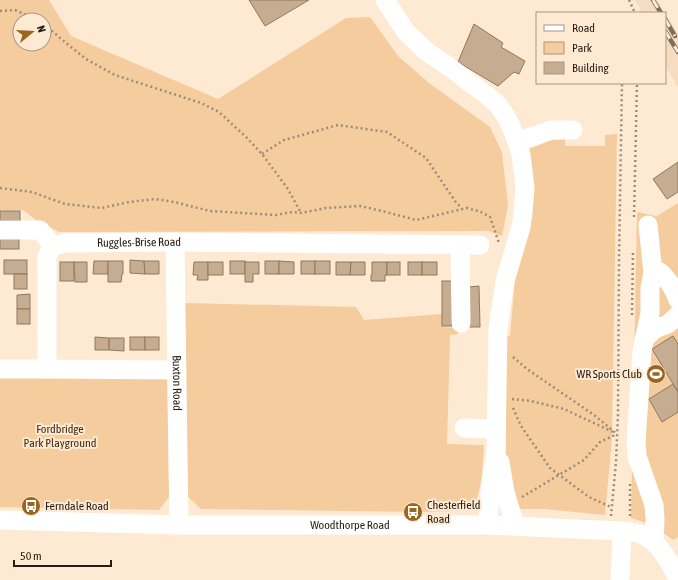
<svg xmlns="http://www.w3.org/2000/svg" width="678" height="580" viewBox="0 0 678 580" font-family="'Asap Condensed',sans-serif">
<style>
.built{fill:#f6ddc1}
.green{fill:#f5cc9d;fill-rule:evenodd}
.building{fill:#c6ad91;stroke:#90795f}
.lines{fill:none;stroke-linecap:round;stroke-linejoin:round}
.path{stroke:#9c8c7b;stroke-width:2.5;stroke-dasharray:2 3;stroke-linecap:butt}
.minor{stroke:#fff;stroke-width:19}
.rail-casing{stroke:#7e6f60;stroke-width:4.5}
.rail{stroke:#fee9d2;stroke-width:3;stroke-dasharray:9;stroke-linecap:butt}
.labels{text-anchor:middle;stroke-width:4;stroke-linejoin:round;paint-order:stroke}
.street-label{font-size:12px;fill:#261c12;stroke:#fee9d2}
.poi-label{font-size:12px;fill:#261c12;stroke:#fee9d2;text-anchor:start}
.park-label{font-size:12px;fill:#402c12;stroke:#fee9d2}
</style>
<rect width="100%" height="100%" fill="#fee9d2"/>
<!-- built -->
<path class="built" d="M 635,0 L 657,0 L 678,34 L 678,88 L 665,65 L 665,13 L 641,13 L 640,8 Z"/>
<!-- green -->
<g class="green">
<path d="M 0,0 L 49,0 L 71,36 L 218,99 L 346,18 L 370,17 L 398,56 L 429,83 L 490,127 L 502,152 L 508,206 L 502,236 L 488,231 L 59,232 L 37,221 L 23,210 L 0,210 ZM 20,20 L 44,20 L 44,44 L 20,44 Z"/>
<path d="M 617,134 L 612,438 L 605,515 L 544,509 L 518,509 L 511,495 L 506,455 L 505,335 L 510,336 L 515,278 L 532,186 L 529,149 L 552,140 L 565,139 L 565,146 L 605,146 L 605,135 Z"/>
<path d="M 678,203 L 678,537 L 673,540 C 659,529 649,523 631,518 L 637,212 L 657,216 Z"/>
<path d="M 185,303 L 356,307 L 364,320 L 442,314 L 442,327 L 458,328 L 458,334 L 450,335 L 447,444 L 484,445 C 483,457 482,499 472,506 C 468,509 462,510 457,511 L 422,512 L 201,509 L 186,495 Z"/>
<path d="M 0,373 L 167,374 L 169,497 L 159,510 L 0,507 Z"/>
</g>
<!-- building -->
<g class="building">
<path d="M 249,0 L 309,0 L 265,26 Z"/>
<path d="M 474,24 L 503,43 L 501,47 L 525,61 L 519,74 L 514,72 L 498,86 L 458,62 Z"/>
<path d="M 678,162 L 678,192 L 667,199 L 653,179 Z"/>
<rect x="0" y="211" width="20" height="10"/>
<rect x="0" y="238" width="19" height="11"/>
<rect x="4" y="260" width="23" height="14"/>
<path d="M 130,260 L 144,261 L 145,274 L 130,273 Z"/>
<path d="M 94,261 L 108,261 L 108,274 L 93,274 Z"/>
<path d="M 108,261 L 123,261 L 123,274 L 122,274 L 121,282 L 108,282 Z"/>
<path d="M 144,261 L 159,261 L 159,274 L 145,274 Z"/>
<rect x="230" y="261" width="15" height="13"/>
<rect x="265" y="261" width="14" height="13"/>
<path d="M 279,261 L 294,262 L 294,274 L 279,274 Z"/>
<rect x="301" y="261" width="14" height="13"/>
<rect x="315" y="261" width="15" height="13"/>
<rect x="60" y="262" width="14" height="19"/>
<path d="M 74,262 L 87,262 L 87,282 L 75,282 Z"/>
<path d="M 194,262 L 208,262 L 208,280 L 197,280 L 198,275 L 193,275 Z"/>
<rect x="208" y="262" width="15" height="13"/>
<path d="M 245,262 L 259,262 L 259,274 L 253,274 L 253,282 L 245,282 Z"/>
<path d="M 336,262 L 351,262 L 350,275 L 336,275 Z"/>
<path d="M 351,262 L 365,262 L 365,275 L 350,275 Z"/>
<path d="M 372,262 L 387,262 L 387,275 L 385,275 L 385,281 L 371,281 L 371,275 L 372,275 Z"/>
<rect x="387" y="262" width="13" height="13"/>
<rect x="408" y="262" width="14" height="13"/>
<rect x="422" y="262" width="15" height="13"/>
<rect x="14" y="274" width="13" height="15"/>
<rect x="442" y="281" width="10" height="45"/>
<path d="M 479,286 L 480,327 L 469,327 L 469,287 Z"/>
<path d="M 30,294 L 30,309 L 17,309 L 17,295 Z"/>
<rect x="17" y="309" width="13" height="15"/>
<path d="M 673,336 L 678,344 L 678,392 L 652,349 Z"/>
<path d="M 95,337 L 109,338 L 109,350 L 95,350 Z"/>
<rect x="130" y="337" width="15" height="13"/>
<rect x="145" y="337" width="14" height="13"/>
<path d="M 109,338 L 124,338 L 124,351 L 109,350 Z"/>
<path d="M 673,384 L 678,392 L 678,412 L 662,422 L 649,399 Z"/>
</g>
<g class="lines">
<!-- path -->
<g class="path">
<path d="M 629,0 L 635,13"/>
<path d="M 0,11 L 15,10 L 38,20"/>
<path d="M 44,24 L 66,43 L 86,59 L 115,75 L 201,103 L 219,112 L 247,138 L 262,154 L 288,189 L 301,213"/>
<path d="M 262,154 L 284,140 L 338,125 L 387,132 L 426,158 L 455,201 L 462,209"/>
<path d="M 0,188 L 32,192 L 65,204 L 102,208 L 129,202 L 155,199 L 174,202 L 210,211 L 276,215 L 292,212 L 301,213 L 326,208 L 360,206 L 386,212 L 416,220 L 467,208 L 481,212 L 490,217 L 499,243"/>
<path d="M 634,217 L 637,83"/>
<path d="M 632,315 L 633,250"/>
<path d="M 513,357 L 527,369 L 594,415 L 617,434"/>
<path d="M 512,399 L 531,401 L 564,409 L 613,432"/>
<path d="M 513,408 L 521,426 L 550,468 L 589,497 L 611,507"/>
<path d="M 630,484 L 630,517"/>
<path d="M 522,497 L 584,460 L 600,442 L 617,434"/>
<path d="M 611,516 L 616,462 L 618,414 L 619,262 L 622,83"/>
</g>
<!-- minor -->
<g class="minor">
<path d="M 385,0 L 406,32 L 427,52 L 448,66 L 489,97 L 498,105 L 505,115 L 510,124 L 517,142 L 521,155 L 525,187 L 523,213 L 521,227 L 505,281 L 498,329 L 496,449 L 490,492 L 488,525"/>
<path d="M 517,142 L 551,130 L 573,130"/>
<path d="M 648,225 L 653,273"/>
<path d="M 0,230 L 40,230 L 53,246"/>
<path id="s1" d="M 175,242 L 179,525"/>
<path d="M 460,246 L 461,323"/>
<path d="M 644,339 L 655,329 L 668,324 L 678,315"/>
<path d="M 0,369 L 47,369"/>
<path id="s2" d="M 177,370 L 47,369 L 47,256 L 53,246 L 65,243 L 175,242 L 480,245"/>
<path d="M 464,428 L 496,429"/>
<path d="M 500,462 L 505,492 L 515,526"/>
<path id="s3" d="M 0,520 L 179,525 L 488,525 L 622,531 C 629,532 637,532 643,535 C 661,543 669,563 678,578"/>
<path d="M 654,543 L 655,520 L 654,505 L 637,456 L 636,442 L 642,351 L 650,313 L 650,288 L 653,273 L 660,272 C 669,280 674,289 678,300"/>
<path d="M 620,580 L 622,531"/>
</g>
<defs>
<g id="rail">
<path d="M 653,0 L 661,13"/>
<path d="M 665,19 L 675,36"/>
<path d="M 665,31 L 678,52"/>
</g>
</defs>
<!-- rail casing -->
<use href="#rail" class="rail-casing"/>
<!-- rail -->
<use href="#rail" class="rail"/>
</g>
<!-- icons -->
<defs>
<symbol id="stadium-disc" viewBox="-11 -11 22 22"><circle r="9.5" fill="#9a651d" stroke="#fee9d2"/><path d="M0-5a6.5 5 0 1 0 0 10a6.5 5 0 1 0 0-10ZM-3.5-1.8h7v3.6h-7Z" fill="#fff"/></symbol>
<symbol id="bus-disc" viewBox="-11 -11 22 22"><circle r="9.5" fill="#9a651d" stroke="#fee9d2"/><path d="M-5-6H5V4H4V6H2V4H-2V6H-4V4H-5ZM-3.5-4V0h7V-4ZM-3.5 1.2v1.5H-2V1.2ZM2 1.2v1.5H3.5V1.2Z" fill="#fff"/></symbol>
</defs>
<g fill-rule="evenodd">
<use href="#stadium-disc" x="645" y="363" width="22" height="22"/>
<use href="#bus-disc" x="20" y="495" width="22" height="22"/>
<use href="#bus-disc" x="402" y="501" width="22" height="22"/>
</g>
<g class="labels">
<!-- street labels -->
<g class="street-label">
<text dy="4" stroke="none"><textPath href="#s2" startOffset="341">Ruggles-Brise Road</textPath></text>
<text dy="4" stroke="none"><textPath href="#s1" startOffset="141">Buxton Road</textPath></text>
<text dy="4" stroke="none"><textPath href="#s3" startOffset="350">Woodthorpe Road</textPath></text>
</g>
<!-- poi labels -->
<g class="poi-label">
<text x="642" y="378" text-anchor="end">WR Sports Club</text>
<text x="427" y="509">Chesterfield<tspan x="427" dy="14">Road</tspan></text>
<text x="45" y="510">Ferndale Road</text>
</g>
<!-- park labels -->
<g class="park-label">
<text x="60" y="433">Fordbridge<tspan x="60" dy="14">Park Playground</tspan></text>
</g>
</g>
<!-- legend -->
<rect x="536" y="12" width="130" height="72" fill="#fee9d2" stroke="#a89785"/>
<rect x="544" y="25" width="20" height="6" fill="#ffffff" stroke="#a89785"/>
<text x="572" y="32" font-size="12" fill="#261c12">Road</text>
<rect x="544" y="42" width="20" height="12" fill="#f5cc9d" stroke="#a89785"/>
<text x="572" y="52" font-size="12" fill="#261c12">Park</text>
<rect x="544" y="62" width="20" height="12" fill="#c6ad91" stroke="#a89785"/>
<text x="572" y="72" font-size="12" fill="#261c12">Building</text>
<!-- north arrow -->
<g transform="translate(32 32) rotate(72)"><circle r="19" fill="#fee9d2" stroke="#a89785"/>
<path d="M0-3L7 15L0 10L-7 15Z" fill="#9a651d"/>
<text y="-6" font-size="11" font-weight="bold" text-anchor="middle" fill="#261c12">N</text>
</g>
<!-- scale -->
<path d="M14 560v6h97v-6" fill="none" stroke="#261c12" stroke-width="2"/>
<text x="20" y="560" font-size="12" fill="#261c12" stroke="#fee9d2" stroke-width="3" paint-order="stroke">50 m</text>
</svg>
